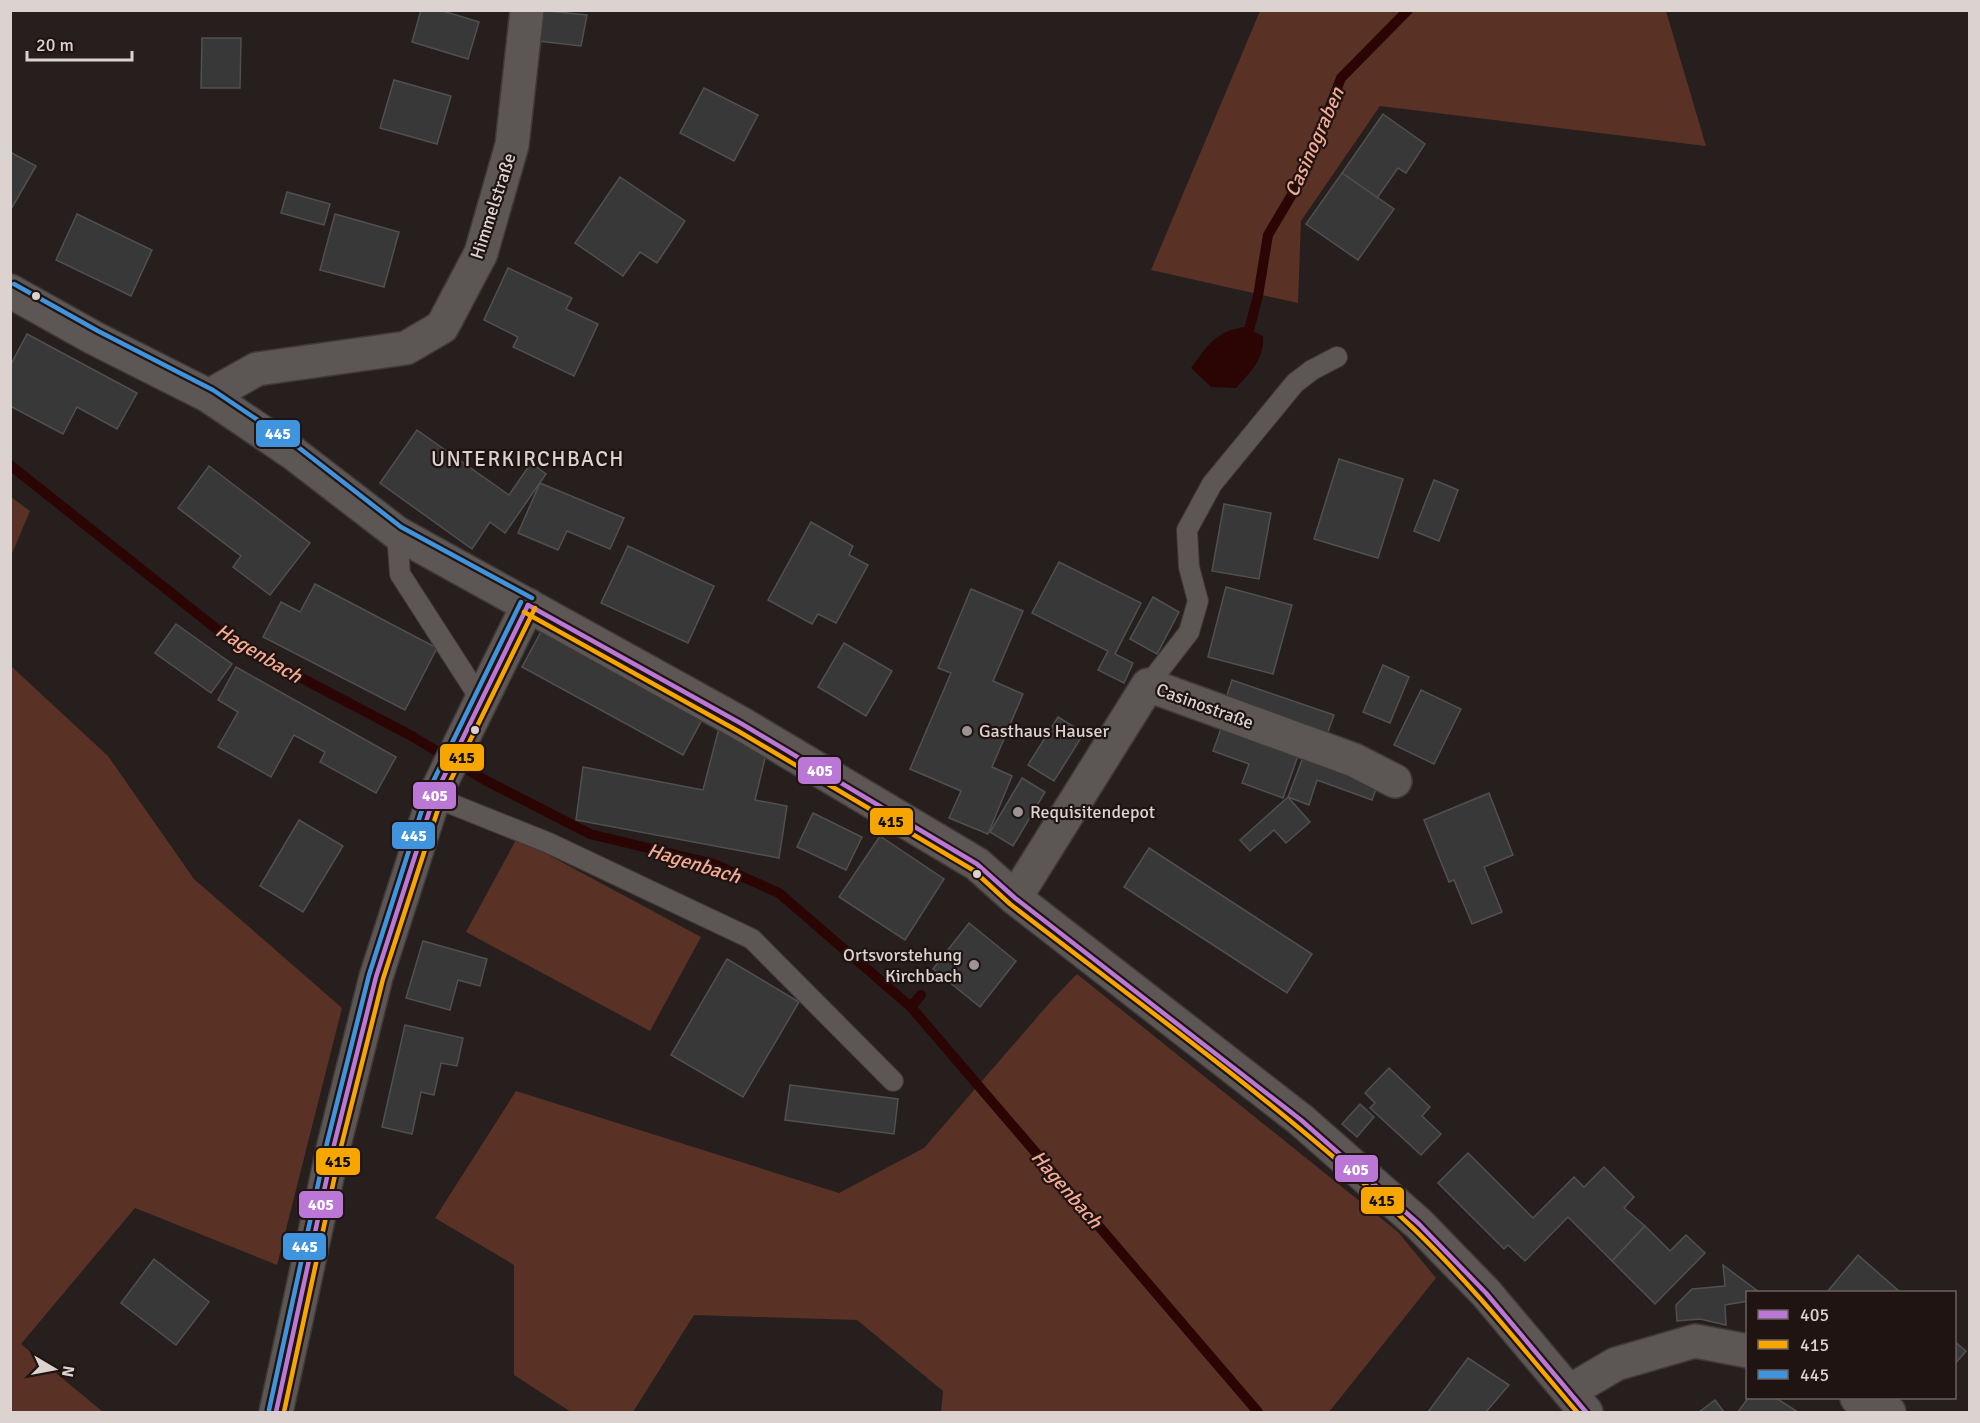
<svg xmlns="http://www.w3.org/2000/svg" width="1980" height="1423" viewBox="0 0 1980 1423" font-family="Signika,sans-serif">
<style>
.green{fill:#593125}
.water{fill:#2b0503}
.lines{fill:none;stroke-linecap:round;stroke-linejoin:round}
.stream{stroke:#2b0503;stroke-width:10}
.building{fill:#393838;stroke:#505050;stroke-width:1.5}
.service-casing{stroke:#3f3938;stroke-width:22}
.minor-casing{stroke:#3f3938;stroke-width:36}
.tertiary-casing{stroke:#3f3938;stroke-width:36}
.service{stroke:#5c5654;stroke-width:20}
.minor{stroke:#5c5654;stroke-width:33}
.tertiary{stroke:#5c5654;stroke-width:33}
.bus-1-casing{stroke:#1f1411;stroke-width:9}
.bus-2-casing{stroke:#1f1411;stroke-width:9}
.bus-3-casing{stroke:#1f1411;stroke-width:9}
.bus-1{stroke:#ba77d6;stroke-width:4.5}
.bus-2{stroke:#f7a600;stroke-width:4.5}
.bus-3{stroke:#4094de;stroke-width:4.5}
.bus-dot{fill:#dcd3d0;stroke:#1f1411;stroke-width:2}
.poi-dot{fill:#9c9492;stroke:#1f1411;stroke-width:2}
.labels{text-anchor:middle;stroke-width:4.5;stroke-linejoin:round;paint-order:stroke}
.street-label{font-size:18px;fill:#dcd3d0;stroke:#1f1411}
.poi-label{font-size:18px;fill:#dcd3d0;stroke:#1f1411;text-anchor:start}
.water-label{font-size:20px;font-style:italic;fill:#f6aa93;stroke:#1f1411}
.quarter-label{font-size:21px;letter-spacing:1.5px;fill:#dcd3d0;stroke:#1f1411}
.line-badge{stroke:#1f1411;stroke-width:2}
.badge-label{font-size:16px;text-anchor:middle;font-weight:bold;fill:#fff}
.pale-badge-label{font-size:16px;text-anchor:middle;font-weight:bold;fill:#111}
</style>
<rect width="100%" height="100%" fill="#261f1e"/>
<!-- green -->
<g class="green">
<path d="M 1260,11 L 1666,11 L 1706,146 L 1380,106 L 1301,221 L 1298,303 L 1151,270 Z"/>
<path d="M 11,497 L 30,511 L 11,556 Z"/>
<path d="M 11,666 L 108,756 L 194,879 L 342,1008 L 277,1265 L 135,1208 L 21,1344 L 103,1412 L 11,1412 Z"/>
<path d="M 517,838 L 701,937 L 650,1031 L 466,932 Z"/>
<path d="M 1077,974 L 1398,1232 L 1436,1278 L 1329,1412 L 941,1412 L 943,1391 L 857,1320 L 694,1315 L 633,1412 L 571,1412 L 514,1375 L 514,1265 L 435,1218 L 516,1091 L 839,1193 L 924,1148 L 1052,1000 Z"/>
</g>
<!-- water -->
<path class="water" d="M 1244,327 L 1263,336 C 1265,358 1250,373 1236,388 L 1211,387 L 1191,368 C 1207,346 1216,331 1244,327 Z"/>
<g class="lines">
<!-- stream -->
<g class="stream">
<path d="M 1249,330 L 1258,296 L 1268,235 L 1303,176 L 1341,78 L 1408,10"/>
<path d="M 10,465 L 233,642 L 410,735 L 485,780 L 590,834 L 714,864 L 779,893 L 911,1007 L 1258,1412"/>
<path d="M 911,1007 L 921,995"/>
</g>
</g>
<!-- building -->
<g class="building">
<path d="M 421,10 L 440,10 L 479,22 L 468,59 L 412,42 Z"/>
<path d="M 538,10 L 587,15 L 581,46 L 538,41 Z"/>
<path d="M 202,38 L 241,38 L 240,88 L 201,88 Z"/>
<path d="M 394,80 L 451,96 L 437,144 L 380,128 Z"/>
<path d="M 704,88 L 758,115 L 734,161 L 680,133 Z"/>
<path d="M 1383,114 L 1425,144 L 1406,173 L 1398,168 L 1377,198 L 1342,173 Z"/>
<path d="M 10,152 L 36,166 L 10,211 Z"/>
<path d="M 1342,173 L 1394,209 L 1358,260 L 1306,224 Z"/>
<path d="M 620,177 L 685,221 L 657,263 L 640,252 L 623,276 L 575,243 Z"/>
<path d="M 287,192 L 330,204 L 324,225 L 281,213 Z"/>
<path d="M 77,214 L 152,250 L 131,296 L 56,260 Z"/>
<path d="M 335,214 L 399,232 L 384,287 L 320,270 Z"/>
<path d="M 508,268 L 572,298 L 566,309 L 598,324 L 574,376 L 513,347 L 518,337 L 484,320 Z"/>
<path d="M 27,334 L 137,393 L 117,429 L 77,407 L 63,434 L 10,406 L 10,366 Z"/>
<path d="M 417,430 L 509,495 L 531,463 L 546,474 L 505,533 L 490,522 L 472,549 L 380,483 Z"/>
<path d="M 1339,459 L 1403,479 L 1378,558 L 1314,539 Z"/>
<path d="M 209,466 L 310,543 L 270,595 L 233,567 L 241,556 L 178,508 Z"/>
<path d="M 1434,480 L 1458,490 L 1439,541 L 1414,531 Z"/>
<path d="M 540,483 L 624,518 L 610,549 L 567,531 L 558,550 L 518,533 Z"/>
<path d="M 1224,504 L 1271,513 L 1259,579 L 1212,571 Z"/>
<path d="M 811,522 L 853,546 L 849,555 L 868,565 L 836,623 L 818,614 L 812,624 L 768,600 Z"/>
<path d="M 628,546 L 714,586 L 688,643 L 601,603 Z"/>
<path d="M 1059,562 L 1141,603 L 1115,654 L 1133,663 L 1124,683 L 1098,670 L 1108,651 L 1032,613 Z"/>
<path d="M 315,584 L 437,648 L 405,710 L 263,637 L 281,602 L 300,612 Z"/>
<path d="M 1226,587 L 1292,605 L 1273,674 L 1208,657 Z"/>
<path d="M 971,589 L 1023,611 L 993,681 L 1023,694 L 992,767 L 1012,776 L 988,834 L 949,818 L 961,791 L 910,769 L 951,673 L 938,668 Z"/>
<path d="M 1153,597 L 1179,612 L 1157,654 L 1130,639 Z"/>
<path d="M 176,624 L 232,664 L 211,693 L 155,653 Z"/>
<path d="M 543,628 L 704,716 L 683,755 L 522,667 Z"/>
<path d="M 844,643 L 892,671 L 866,716 L 818,687 Z"/>
<path d="M 1383,665 L 1409,677 L 1390,723 L 1363,712 Z"/>
<path d="M 236,667 L 396,757 L 376,793 L 320,762 L 325,752 L 294,735 L 271,777 L 218,747 L 238,712 L 218,700 Z"/>
<path d="M 1232,680 L 1334,715 L 1324,743 L 1223,707 Z"/>
<path d="M 1421,690 L 1461,709 L 1434,764 L 1394,745 Z"/>
<path d="M 1058,717 L 1084,733 L 1054,781 L 1028,765 Z"/>
<path d="M 1223,723 L 1300,750 L 1283,798 L 1242,783 L 1249,764 L 1213,751 Z"/>
<path d="M 720,724 L 766,754 L 755,800 L 787,806 L 779,858 L 576,820 L 583,767 L 703,790 Z"/>
<path d="M 1305,752 L 1380,779 L 1372,800 L 1317,780 L 1309,805 L 1288,797 Z"/>
<path d="M 1022,778 L 1045,792 L 1013,846 L 990,832 Z"/>
<path d="M 1489,793 L 1513,855 L 1484,867 L 1502,912 L 1472,924 L 1454,880 L 1449,882 L 1424,820 Z"/>
<path d="M 1288,797 L 1310,822 L 1286,843 L 1274,830 L 1250,851 L 1240,840 Z"/>
<path d="M 813,813 L 862,837 L 846,870 L 797,847 Z"/>
<path d="M 299,820 L 343,846 L 303,912 L 260,886 Z"/>
<path d="M 880,836 L 944,879 L 905,940 L 839,897 Z"/>
<path d="M 1149,848 L 1312,954 L 1287,993 L 1124,887 Z"/>
<path d="M 969,923 L 1016,961 L 980,1007 L 933,969 Z"/>
<path d="M 423,941 L 487,959 L 480,986 L 458,980 L 450,1010 L 406,998 Z"/>
<path d="M 727,959 L 799,1002 L 743,1097 L 671,1055 Z"/>
<path d="M 405,1025 L 463,1038 L 457,1066 L 441,1063 L 434,1095 L 421,1092 L 412,1134 L 382,1127 Z"/>
<path d="M 1389,1068 L 1430,1107 L 1422,1116 L 1441,1134 L 1421,1155 L 1370,1108 L 1375,1103 L 1365,1093 Z"/>
<path d="M 790,1085 L 898,1099 L 894,1134 L 785,1120 Z"/>
<path d="M 1360,1104 L 1374,1117 L 1357,1137 L 1342,1124 Z"/>
<path d="M 1468,1153 L 1533,1218 L 1574,1177 L 1584,1187 L 1604,1167 L 1634,1197 L 1624,1208 L 1645,1226 L 1612,1261 L 1568,1217 L 1525,1261 L 1508,1245 L 1504,1249 L 1438,1183 Z"/>
<path d="M 1645,1226 L 1670,1251 L 1686,1235 L 1705,1253 L 1655,1304 L 1612,1261 Z"/>
<path d="M 1858,1255 L 1900,1292 L 1827,1292 Z"/>
<path d="M 154,1259 L 209,1302 L 176,1345 L 121,1303 Z"/>
<path d="M 1723,1265 L 1759,1292 L 1748,1292 L 1748,1301 L 1725,1305 L 1726,1325 L 1700,1319 L 1677,1321 L 1676,1305 L 1692,1289 L 1725,1286 Z"/>
<path d="M 1954,1341 L 1966,1351 L 1954,1365 Z"/>
<path d="M 1468,1358 L 1509,1385 L 1486,1412 L 1428,1412 Z"/>
<path d="M 1748,1398 L 1776,1398 L 1798,1412 L 1738,1412 Z"/>
<path d="M 1715,1400 L 1724,1412 L 1699,1412 Z"/>
</g>
<g class="lines">
<defs>
<g id="service">
<path d="M 397,533 L 400,574 L 481,700"/>
<path d="M 1148,685 L 1189,632 L 1198,601 L 1189,567 L 1187,530 L 1212,484 L 1295,383 L 1312,370 L 1337,357"/>
<path d="M 434,797 L 549,843 L 752,939 L 893,1081"/>
</g>
<g id="minor">
<path d="M 209,396 L 257,369 L 406,348 L 442,327 L 481,253 L 512,145 L 527,10"/>
<path d="M 1015,898 L 1148,685 L 1354,760 L 1395,781"/>
<path d="M 1570,1391 L 1616,1364 L 1695,1341 L 1748,1351"/>
<path d="M 1857,1398 L 1889,1412"/>
</g>
<g id="tertiary">
<path d="M 10,291 L 94,338 L 209,396 L 293,453 L 397,533 L 742,724 L 977,864 L 1015,898 L 1301,1120 L 1419,1224 L 1486,1293 L 1586,1412"/>
<path d="M 276,1412 L 334,1145 L 376,977 L 434,797 L 528,605"/>
</g>
</defs>
<!-- service casing -->
<use href="#service" class="service-casing"/>
<!-- minor casing -->
<use href="#minor" class="minor-casing"/>
<!-- tertiary casing -->
<use href="#tertiary" class="tertiary-casing"/>
<!-- service -->
<use href="#service" class="service"/>
<!-- minor -->
<use href="#minor" class="minor"/>
<!-- tertiary -->
<use href="#tertiary" class="tertiary"/>
<defs>
<g id="bus-1">
<path d="M 528,605 L 742,724 L 977,864 L 1015,898 L 1301,1120 L 1419,1224 L 1486,1293 L 1586,1412"/>
<path d="M 276,1412 L 334,1145 L 376,977 L 434,797 L 528,605"/>
</g>
<g id="bus-2">
<path d="M 524,612 L 738,731 L 973,870 L 1010,904 C 1146,1009 1289,1111 1414,1229 C 1473,1286 1524,1350 1577,1412"/>
<path d="M 284,1412 L 341,1147 L 383,979 L 441,800 L 535,608"/>
</g>
<g id="bus-3">
<path d="M 14,284 L 98,331 L 213,390 L 298,447 L 401,527 L 532,598"/>
<path d="M 269,1410 L 327,1143 L 369,975 L 427,794 L 521,602"/>
</g>
</defs>
<!-- bus-1 casing -->
<use href="#bus-1" class="bus-1-casing"/>
<!-- bus-2 casing -->
<use href="#bus-2" class="bus-2-casing"/>
<!-- bus-3 casing -->
<use href="#bus-3" class="bus-3-casing"/>
<!-- bus-1 -->
<use href="#bus-1" class="bus-1"/>
<!-- bus-2 -->
<use href="#bus-2" class="bus-2"/>
<!-- bus-3 -->
<use href="#bus-3" class="bus-3"/>
</g>
<!-- markers -->
<g class="bus-dot">
<circle cx="36" cy="296" r="5"/>
<circle cx="475" cy="730" r="5"/>
<circle cx="977" cy="874" r="5"/>
</g>
<g class="poi-dot">
<circle cx="967" cy="731" r="6"/>
<circle cx="1018" cy="812" r="6"/>
<circle cx="974" cy="965" r="6"/>
</g>
<g class="labels">
<!-- street labels -->
<g class="street-label">
<text transform="translate(493 206) rotate(-72)" y="6">Himmelstraße</text>
<text transform="translate(1205 706) rotate(20)" y="6">Casinostraße</text>
</g>
<!-- poi labels -->
<g class="poi-label">
<text x="979" y="737">Gasthaus Hauser</text>
<text x="1030" y="818">Requisitendepot</text>
<text x="962" y="961" text-anchor="end">Ortsvorstehung<tspan x="962" dy="21">Kirchbach</tspan></text>
</g>
<!-- water labels -->
<g class="water-label">
<text transform="translate(1314 142) rotate(-66)" y="7">Casinograben</text>
<text transform="translate(259 653) rotate(31)" y="7">Hagenbach</text>
<text transform="translate(694 863) rotate(17)" y="7">Hagenbach</text>
<text transform="translate(1067 1189) rotate(49)" y="7">Hagenbach</text>
</g>
<!-- quarter labels -->
<g class="quarter-label">
<text x="528" y="466">UNTERKIRCHBACH</text>
</g>
</g>
<g class="line-badge">
<rect x="255" y="419" width="46" height="29" rx="6" fill="#4094de"/>
<rect x="439" y="743" width="46" height="29" rx="6" fill="#f7a600"/>
<rect x="797" y="756" width="45" height="29" rx="6" fill="#ba77d6"/>
<rect x="412" y="781" width="45" height="29" rx="6" fill="#ba77d6"/>
<rect x="869" y="807" width="45" height="29" rx="6" fill="#f7a600"/>
<rect x="391" y="821" width="45" height="29" rx="6" fill="#4094de"/>
<rect x="315" y="1147" width="46" height="29" rx="6" fill="#f7a600"/>
<rect x="1334" y="1154" width="45" height="29" rx="6" fill="#ba77d6"/>
<rect x="1360" y="1186" width="45" height="29" rx="6" fill="#f7a600"/>
<rect x="298" y="1190" width="46" height="29" rx="6" fill="#ba77d6"/>
<rect x="282" y="1232" width="45" height="29" rx="6" fill="#4094de"/>
</g>
<g class="badge-label">
<text x="278" y="439">445</text>
<text x="820" y="776">405</text>
<text x="435" y="801">405</text>
<text x="414" y="841">445</text>
<text x="1356" y="1175">405</text>
<text x="321" y="1210">405</text>
<text x="305" y="1252">445</text>
</g>
<g class="pale-badge-label">
<text x="462" y="763">415</text>
<text x="891" y="827">415</text>
<text x="338" y="1167">415</text>
<text x="1382" y="1206">415</text>
</g>
<!-- border -->
<rect width="1980" height="1423" fill="none" stroke="#dcd3d0" stroke-width="24"/>
<!-- legend -->
<rect x="1746" y="1291" width="210" height="108" fill="#1f1411" stroke="#6b605d" stroke-width="1.5"/>
<rect x="1758" y="1310" width="30" height="9" fill="#ba77d6" stroke="#6b605d" stroke-width="1.5"/>
<text x="1800" y="1321" font-size="18" fill="#dcd3d0">405</text>
<rect x="1758" y="1340" width="30" height="9" fill="#f7a600" stroke="#6b605d" stroke-width="1.5"/>
<text x="1800" y="1351" font-size="18" fill="#dcd3d0">415</text>
<rect x="1758" y="1370" width="30" height="9" fill="#4094de" stroke="#6b605d" stroke-width="1.5"/>
<text x="1800" y="1381" font-size="18" fill="#dcd3d0">445</text>
<!-- north arrow -->
<g transform="translate(54 1369) rotate(100)" stroke="#1f1411" stroke-width="4.5" paint-order="stroke">
<path d="M0-4.5L10 22L0 15L-10 22Z" fill="#dcd3d0"/>
<text y="-9" font-size="16" font-weight="bold" text-anchor="middle" fill="#dcd3d0">N</text>
</g>
<!-- scale -->
<path d="M27 51v9h105v-9" fill="none" stroke="#dcd3d0" stroke-width="3"/>
<text x="36" y="51" font-size="18" fill="#dcd3d0" stroke="#1f1411" stroke-width="4.5" paint-order="stroke">20 m</text>
</svg>
